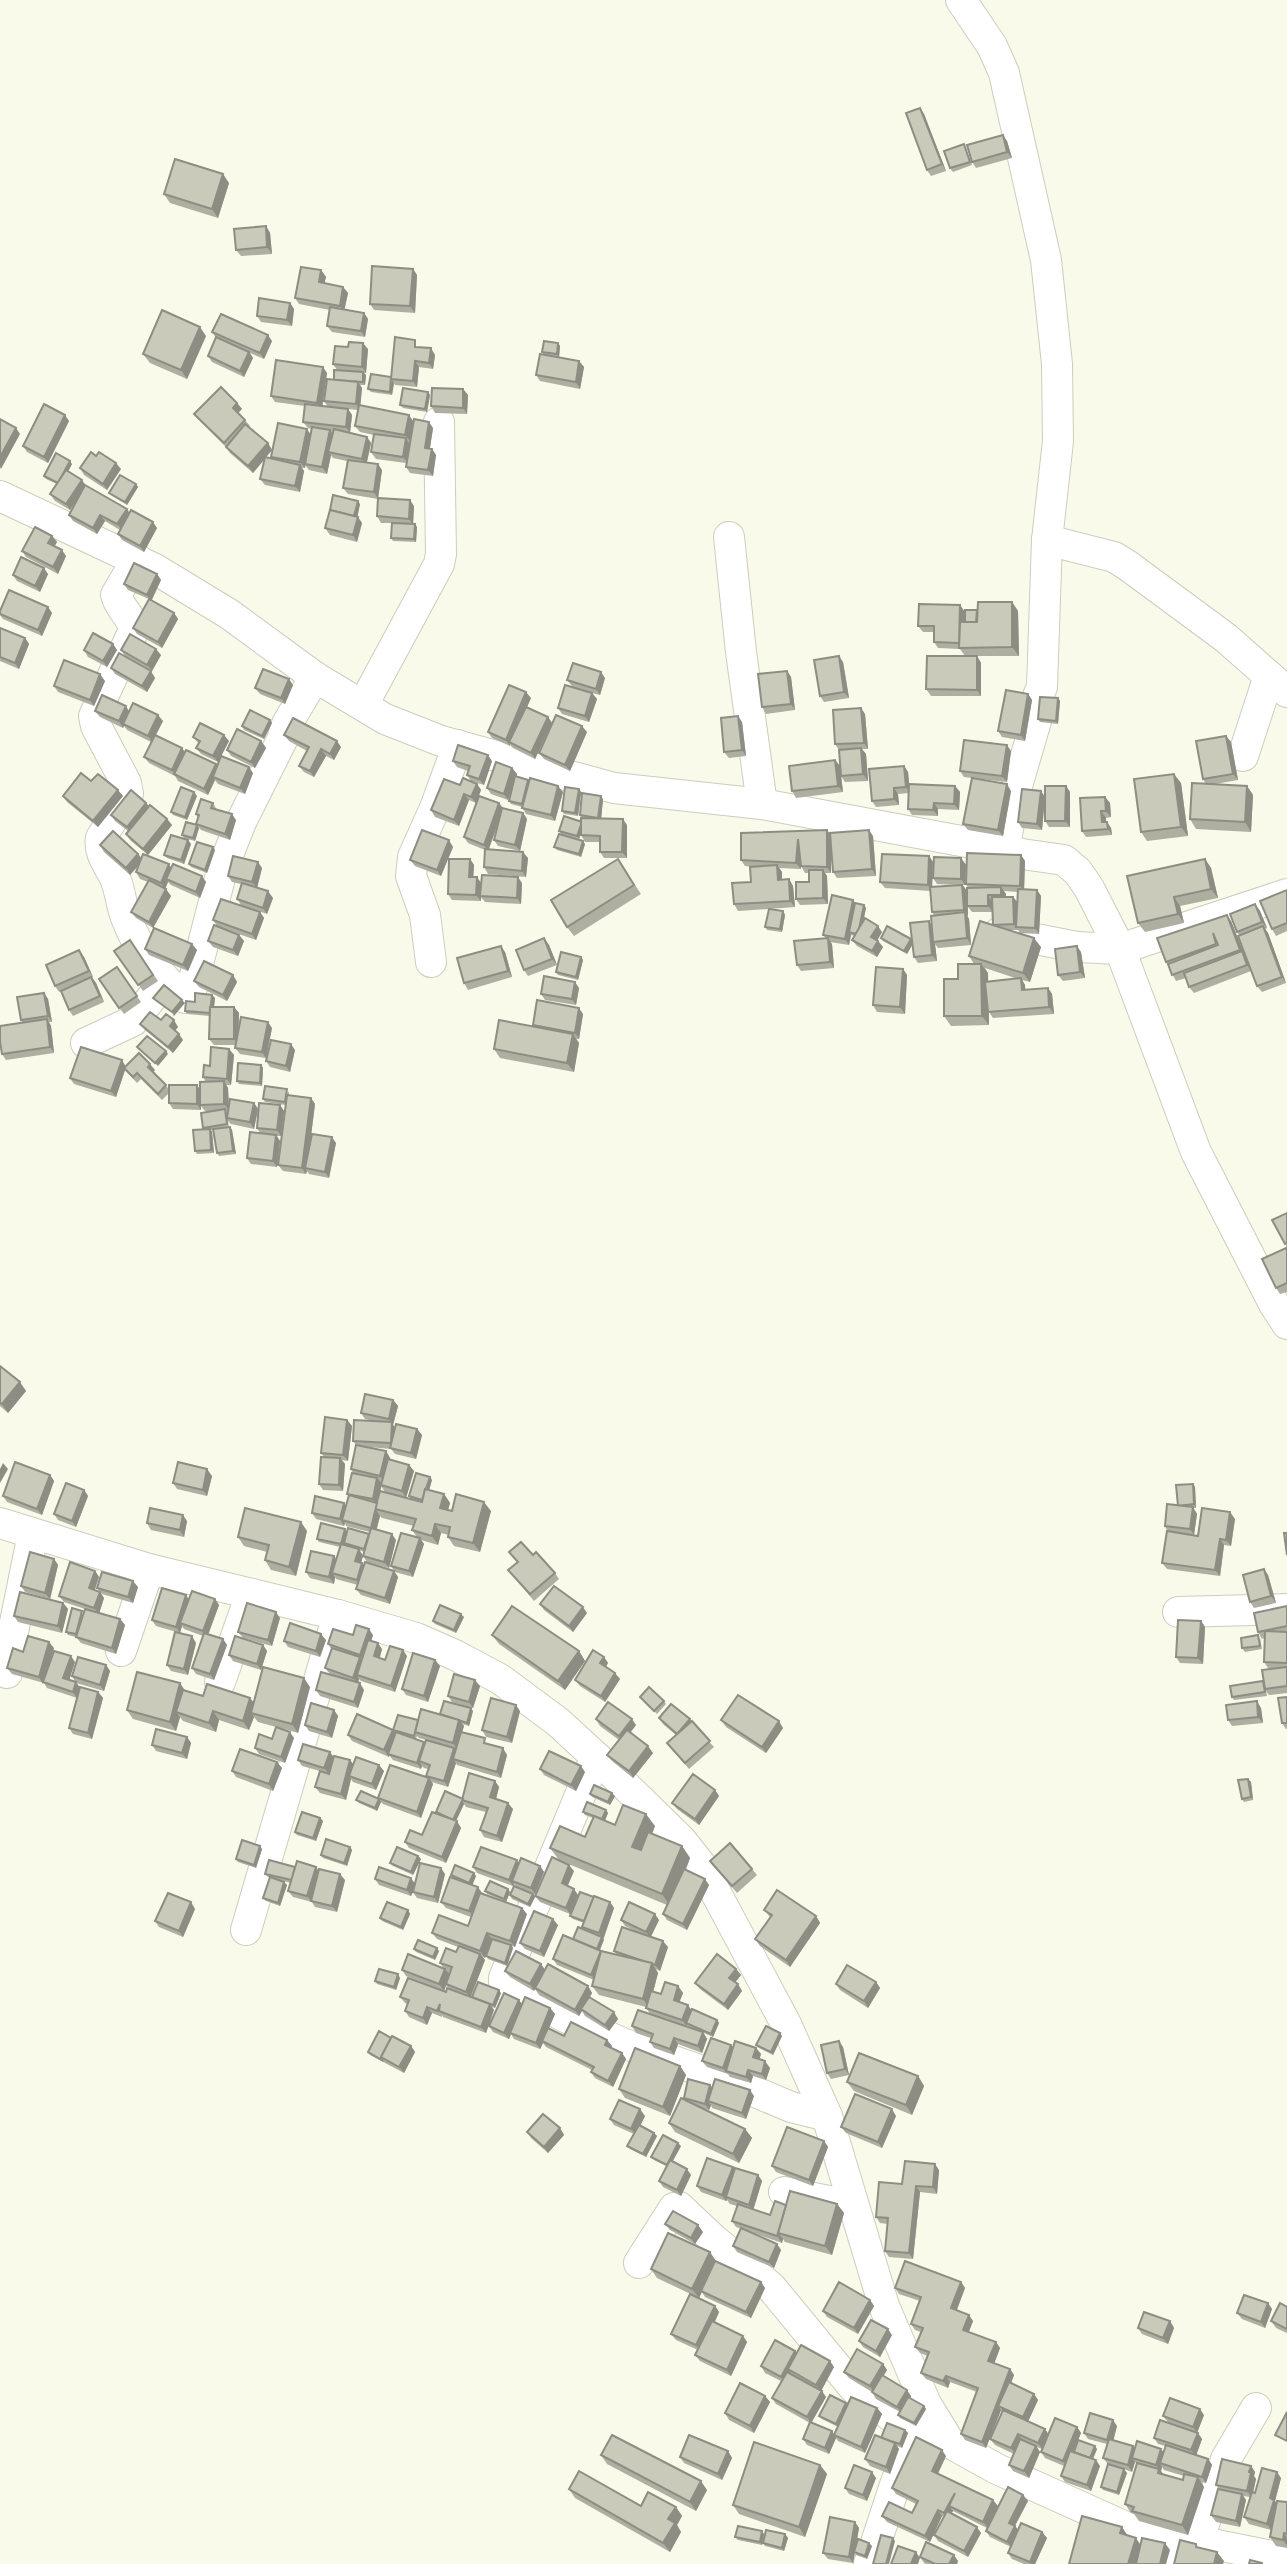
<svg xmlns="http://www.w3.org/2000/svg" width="1287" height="2564" viewBox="0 0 1287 2564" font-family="'Open Sans',sans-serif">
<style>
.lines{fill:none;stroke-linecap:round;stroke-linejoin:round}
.minor-casing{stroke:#cdcdbe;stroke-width:32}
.minor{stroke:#fff;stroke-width:30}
.wall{fill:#aeaea1;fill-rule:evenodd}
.shaded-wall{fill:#8d8d83}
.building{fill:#cacabb;stroke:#8d8d83;stroke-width:2}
</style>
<rect width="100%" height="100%" fill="#f9faea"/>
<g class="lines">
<defs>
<g id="minor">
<path d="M 961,0 L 992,46 L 1004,73 L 1046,260 L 1057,364 L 1058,441 L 1047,540 L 1042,687 L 1038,696 L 1036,721 L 1015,793 L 1004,849"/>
<path d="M 0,496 L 155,569 L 229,614 L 315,677 L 385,719 L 441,741 L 614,788 L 762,804 L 1004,849 L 1022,854 L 1064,860 L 1078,872 L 1089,888 L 1120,949 L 1196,1152 L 1274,1304 L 1287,1324"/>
<path d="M 729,537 L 741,652 L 762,804"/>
<path d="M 1047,540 L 1114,557 L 1127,565 L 1226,638 L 1287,692"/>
<path d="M 137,559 L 116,595 C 119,608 132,616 134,630 L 94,716 L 96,726 L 126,783 L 128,794 L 101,838 C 98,853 109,865 115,878 C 121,892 121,907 127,920 C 139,951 160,977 185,998 L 190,995 L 222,870 L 241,822 L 282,740 L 287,724 L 315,677"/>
<path d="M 363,705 L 439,564 L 441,554 L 439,422"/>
<path d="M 1243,756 L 1269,676"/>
<path d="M 1000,932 L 1077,947 L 1120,949 L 1287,894"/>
<path d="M 431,962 L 425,915 L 411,876 L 413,857 L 435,808 L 458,745"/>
<path d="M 86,1043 L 133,1021 L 165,981"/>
<path d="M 0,1523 L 149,1569 L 338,1615 L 416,1638 L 455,1655 L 500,1679 L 558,1722 L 596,1757 L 681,1840 L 701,1865 L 786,2024 L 827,2116 L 884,2306 L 926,2404 L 950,2443"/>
<path d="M 1178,1612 L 1287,1609"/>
<path d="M 121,1651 L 149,1569"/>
<path d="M 7,1673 L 10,1647 L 33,1534"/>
<path d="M 220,1682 L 251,1594"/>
<path d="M 596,1757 L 504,1978 L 504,1984 L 563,2016 L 622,2043 L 722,2078 L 791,2107 L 827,2116"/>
<path d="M 246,1930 L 338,1615"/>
<path d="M 784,2192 L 853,2206"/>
<path d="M 639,2263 L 674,2208 L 679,2207 L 712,2238 L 771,2287 L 854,2388 L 904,2426 L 933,2440 L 950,2443 L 997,2469 L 1139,2533 L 1197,2541 L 1287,2559"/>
<path d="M 1197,2541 L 1214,2499 L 1226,2459 L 1256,2408"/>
<path d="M 869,2564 L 896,2482 L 909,2452"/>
<path d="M 1169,2564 L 1175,2539"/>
</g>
</defs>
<!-- minor casing -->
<use href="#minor" class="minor-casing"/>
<!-- minor -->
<use href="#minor" class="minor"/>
</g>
<!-- wall -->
<g class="wall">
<path d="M 920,108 L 924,114 L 946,171 L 931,176 L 927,170 Z"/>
<path d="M 1007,141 L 1012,158 L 976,168 L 972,162 Z"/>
<path d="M 964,144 L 972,165 L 953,172 L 950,168 Z"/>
<path d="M 229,183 L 218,218 L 170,203 L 164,194 Z"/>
<path d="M 266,226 L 270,233 L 272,254 L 241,256 L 236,250 Z"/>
<path d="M 413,269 L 417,275 L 415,313 L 374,310 L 370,304 Z"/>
<path d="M 321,270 L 326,277 L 324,283 L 343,287 L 348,293 L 344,310 L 364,313 L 368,319 L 365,337 L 332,332 L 327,326 L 330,310 L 299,304 L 295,298 Z"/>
<path d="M 290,303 L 294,309 L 292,326 L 261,322 L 257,316 Z"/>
<path d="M 212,332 L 272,341 L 264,359 L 250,353 L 253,358 L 244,377 L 212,362 L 208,356 L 216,338 Z"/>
<path d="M 206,336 L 187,379 L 150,363 L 143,354 Z"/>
<path d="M 558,343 L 560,346 L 559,357 L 579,361 L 584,367 L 580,389 L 540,381 L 536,375 L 544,355 L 542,352 Z"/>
<path d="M 420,346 L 419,347 L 435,355 L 433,369 L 419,367 L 417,387 L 395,385 L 394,383 L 392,395 L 371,392 L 368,389 L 391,377 Z"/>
<path d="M 368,349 L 366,373 L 364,373 L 366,375 L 365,385 L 360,385 L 362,388 L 360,406 L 413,421 L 433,428 L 430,448 L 432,449 L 436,455 L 433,476 L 410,473 L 406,467 L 406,463 L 376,459 L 371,452 L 374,435 L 360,432 L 355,426 L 358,410 L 348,409 L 352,415 L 350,433 L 367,437 L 371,443 L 367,462 L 382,470 L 378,498 L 414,506 L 413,524 L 417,527 L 416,542 L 393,541 L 391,538 L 392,523 L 381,523 L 377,516 L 378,499 L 348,494 L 343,488 L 347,461 L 333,458 L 331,455 L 327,474 L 309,470 L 305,465 L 305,468 L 302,468 L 304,471 L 300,492 L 265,485 L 260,479 L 265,459 L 253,473 L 230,453 L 226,447 L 199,420 L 194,414 L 237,403 L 242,409 L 238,413 L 245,420 L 250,426 L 249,427 L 268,443 L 272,450 L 266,457 L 273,459 L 271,457 L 311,434 L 312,429 L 308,428 L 303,422 L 305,406 L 275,402 L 271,396 L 327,373 L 322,406 L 328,407 L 324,401 L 337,370 L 333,364 Z"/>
<path d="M 463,389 L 468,395 L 467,414 L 435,413 L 431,406 Z"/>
<path d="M 428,392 L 430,395 L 427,412 L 403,408 L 400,405 Z"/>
<path d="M 69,421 L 48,463 L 27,452 L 23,446 Z"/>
<path d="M 96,456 L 121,469 L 107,490 L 84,475 L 80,468 Z"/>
<path d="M 72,464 L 68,472 L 85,485 L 130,513 L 157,528 L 144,552 L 122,540 L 118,534 L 120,530 L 105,521 L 97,534 L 73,521 L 69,515 L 78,498 L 70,510 L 55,501 L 50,494 L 57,484 L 46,479 L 44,476 Z"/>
<path d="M 136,484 L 138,487 L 127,505 L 112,496 L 109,493 Z"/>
<path d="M 360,504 L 357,517 L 362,523 L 357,542 L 330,535 L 325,528 Z"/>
<path d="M 52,536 L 57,542 L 54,546 L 66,556 L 58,574 L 26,557 L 22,551 Z"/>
<path d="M 48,574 L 40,592 L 17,581 L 13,575 Z"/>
<path d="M 157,574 L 161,580 L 152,600 L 174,613 L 178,619 L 162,648 L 137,634 L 133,628 L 149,599 L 128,590 L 124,584 Z"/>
<path d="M 1012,602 L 1018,611 L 1019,656 L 977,656 L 981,663 L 981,696 L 931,696 L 926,689 L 965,656 L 960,649 L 938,648 L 934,642 L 934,632 L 923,632 L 918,626 L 960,605 L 964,611 L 964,622 L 977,610 Z"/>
<path d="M 48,607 L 52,613 L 42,636 L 3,619 L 0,615 L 0,611 Z"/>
<path d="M 0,628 L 25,638 L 29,644 L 19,669 L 0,661 Z"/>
<path d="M 113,644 L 117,650 L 107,667 L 88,657 L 84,650 Z"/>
<path d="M 121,650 L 161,655 L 152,671 L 125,656 Z"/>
<path d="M 843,662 L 849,698 L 824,702 L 820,696 Z"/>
<path d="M 111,668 L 155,678 L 147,692 L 115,674 Z"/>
<path d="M 787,671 L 791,677 L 795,710 L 766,714 L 762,707 Z"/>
<path d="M 605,678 L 600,695 L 592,693 L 597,699 L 589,722 L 562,714 L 558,708 L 572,686 L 567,680 Z"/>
<path d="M 105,681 L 94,706 L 58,692 L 54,686 Z"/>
<path d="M 293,685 L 285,704 L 260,694 L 255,688 Z"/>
<path d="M 1028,694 L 1032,700 L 1025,741 L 1002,737 L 998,731 Z"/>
<path d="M 531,698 L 527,707 L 548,717 L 552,723 L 535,759 L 513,748 L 510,745 L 510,746 L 492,738 L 488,732 Z"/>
<path d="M 1058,698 L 1060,701 L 1058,724 L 1040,722 L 1038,719 Z"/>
<path d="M 95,711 L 129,711 L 163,721 L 156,735 L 182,748 L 185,752 L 216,764 L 217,767 L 253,773 L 245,794 L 218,784 L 215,780 L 208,795 L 178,781 L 175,776 L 149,763 L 144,757 L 151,742 L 127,730 L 124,726 L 123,728 L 100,717 Z"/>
<path d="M 865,714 L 868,749 L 862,749 L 866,754 L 868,781 L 845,782 L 841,776 L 843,792 L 796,798 L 792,791 L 835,760 L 840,766 L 839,750 L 835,744 Z"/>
<path d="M 270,720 L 272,723 L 264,739 L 244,730 L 242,726 Z"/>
<path d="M 742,722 L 746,756 L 729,758 L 724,752 Z"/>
<path d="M 587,732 L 570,771 L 544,759 L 539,753 Z"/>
<path d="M 284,735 L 341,747 L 334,760 L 326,756 L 314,777 L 304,772 L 299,766 L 307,751 L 289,741 Z"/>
<path d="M 1226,736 L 1231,742 L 1238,780 L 1215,784 L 1247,786 L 1253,795 L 1251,832 L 1196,829 L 1190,819 L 1206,784 L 1203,779 Z"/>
<path d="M 193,737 L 229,741 L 218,762 L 201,754 L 196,748 L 199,744 Z"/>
<path d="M 261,741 L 266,748 L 255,768 L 231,756 L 227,750 Z"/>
<path d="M 1011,751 L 1007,782 L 964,777 L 960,771 Z"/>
<path d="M 453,761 L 492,761 L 484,785 L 471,781 L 467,775 L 468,771 L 457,767 Z"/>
<path d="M 904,766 L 908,772 L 909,784 L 955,786 L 960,792 L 959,810 L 938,809 L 938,816 L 912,815 L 908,809 L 909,793 L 898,794 L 899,805 L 876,807 L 872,801 Z"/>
<path d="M 512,768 L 517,774 L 516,777 L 563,792 L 555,821 L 526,814 L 522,807 L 511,804 L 509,801 L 514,783 L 508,800 L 491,794 L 487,788 Z"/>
<path d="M 91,781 L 123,796 L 98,827 L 67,802 L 63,796 Z"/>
<path d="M 1181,783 L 1188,836 L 1147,841 L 1141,832 Z"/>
<path d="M 477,784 L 481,790 L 476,803 L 469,800 L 459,826 L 435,817 L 431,810 L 460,785 Z"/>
<path d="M 1066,786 L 1070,792 L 1070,827 L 1049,827 L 1045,821 Z"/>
<path d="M 579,789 L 581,792 L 578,816 L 564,814 L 562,811 Z"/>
<path d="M 1011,791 L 1003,836 L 968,830 L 963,824 Z"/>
<path d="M 1041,791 L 1045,797 L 1042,830 L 1022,828 L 1018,822 Z"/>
<path d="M 197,796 L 187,820 L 173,815 L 171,812 Z"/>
<path d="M 1105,797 L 1110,803 L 1111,817 L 1106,818 L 1106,822 L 1111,828 L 1112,835 L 1086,837 L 1082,831 Z"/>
<path d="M 603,799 L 601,818 L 627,825 L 627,858 L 604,858 L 600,852 L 600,842 L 585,842 L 581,835 L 581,834 L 579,839 L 561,834 L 559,831 L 581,822 L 581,818 L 580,815 Z"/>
<path d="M 146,803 L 149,806 L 167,819 L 172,825 L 148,855 L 130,840 L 126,834 L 128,831 L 115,821 L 111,815 Z"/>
<path d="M 213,803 L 217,810 L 236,820 L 230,840 L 201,830 L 196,824 L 198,818 L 196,814 Z"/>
<path d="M 499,803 L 503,808 L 523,813 L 527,819 L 520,851 L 498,846 L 494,840 L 497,826 L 489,849 L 528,858 L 526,877 L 488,874 L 484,867 L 485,850 L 468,843 L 464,837 Z"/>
<path d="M 197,825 L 199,828 L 195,841 L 184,838 L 182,835 Z"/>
<path d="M 830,834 L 873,836 L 876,876 L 837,878 L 833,872 L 831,852 L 831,873 L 825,873 L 827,876 L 828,904 L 800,905 L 796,899 L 809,882 L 809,873 L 805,873 L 801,866 L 801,869 L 779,868 L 782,872 L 782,880 L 789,879 L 793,886 L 795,907 L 769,909 L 783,911 L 785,915 L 782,932 L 767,930 L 765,927 L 769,909 L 738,911 L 734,904 L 751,882 L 755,867 L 745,866 L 741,860 Z"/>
<path d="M 188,840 L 191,844 L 184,864 L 167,858 L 164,855 Z"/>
<path d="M 585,844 L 581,857 L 557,850 L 554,847 Z"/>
<path d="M 100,845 L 138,854 L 141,858 L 171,868 L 206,882 L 200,898 L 171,885 L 168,882 L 165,889 L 171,896 L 153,928 L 136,918 L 131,912 L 148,882 L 140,879 L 136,872 L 139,865 L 130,875 L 104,852 Z"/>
<path d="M 213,847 L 215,850 L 207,873 L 191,867 L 189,864 Z"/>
<path d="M 453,847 L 441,876 L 415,866 L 410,860 Z"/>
<path d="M 1021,855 L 1025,861 L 1024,890 L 1037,890 L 1041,896 L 1039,934 L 1020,933 L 1018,930 L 1010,930 L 1041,947 L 1030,982 L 1022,980 L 1025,985 L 1025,990 L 1048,988 L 1052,994 L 1054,1014 L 993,1018 L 989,1012 L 989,1025 L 951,1026 L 944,1016 L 958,979 L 974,964 L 969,956 L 993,925 L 993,912 L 972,912 L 968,907 L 968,916 L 967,916 L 969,919 L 971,945 L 938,948 L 935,944 L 937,961 L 918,963 L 914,957 L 912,944 L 907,954 L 883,941 L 881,938 L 911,939 L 929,921 L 932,926 L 934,915 L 932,912 L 931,891 L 885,888 L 880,882 L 929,856 L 933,862 L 932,887 L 958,885 L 937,884 L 933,878 L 961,858 L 966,865 L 965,885 L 963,885 L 967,891 L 968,888 L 966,884 ZM 1004,891 L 1018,892 L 1017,902 L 1013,897 L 1006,897 L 1006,894 ZM 985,968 L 1018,979 L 988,982 L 988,973 Z"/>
<path d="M 470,859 L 474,865 L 473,877 L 481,883 L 522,883 L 521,904 L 485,902 L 481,897 L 481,901 L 452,900 L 448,894 Z"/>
<path d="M 618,859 L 641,894 L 574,936 L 567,927 Z"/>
<path d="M 1205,859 L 1211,868 L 1218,898 L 1180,906 L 1184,923 L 1145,932 L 1138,923 Z"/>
<path d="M 262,868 L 257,888 L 273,898 L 267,914 L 241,905 L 237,899 L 241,884 L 232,882 L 228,876 Z"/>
<path d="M 1287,890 L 1287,931 L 1276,936 L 1272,929 Z"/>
<path d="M 855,903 L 864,905 L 866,908 L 863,921 L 882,932 L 877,940 L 883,947 L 877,957 L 857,946 L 852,940 L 855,936 L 851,935 L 849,945 L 830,942 L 832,944 L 834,968 L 801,971 L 797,965 L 826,938 L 823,935 Z"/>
<path d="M 1255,904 L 1260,911 L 1267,928 L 1265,929 L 1268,933 L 1286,983 L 1262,992 L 1257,986 L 1239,935 L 1237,932 Z"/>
<path d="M 260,912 L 264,918 L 256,940 L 233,932 L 239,935 L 244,941 L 238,956 L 213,947 L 208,941 L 217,926 L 213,920 Z"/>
<path d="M 1231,921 L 1251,971 L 1194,993 L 1189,987 L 1186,978 L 1176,981 L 1166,962 Z"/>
<path d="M 544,938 L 549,945 L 557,965 L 528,976 L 524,970 Z"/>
<path d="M 130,940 L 158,981 L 143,991 L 114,951 Z"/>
<path d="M 145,949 L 197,950 L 188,971 L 149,955 Z"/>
<path d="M 505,952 L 512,977 L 468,990 L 464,983 Z"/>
<path d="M 1081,952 L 1085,978 L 1063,981 L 1058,975 Z"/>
<path d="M 84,957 L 93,977 L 92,977 L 96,983 L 104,1002 L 73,1016 L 69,1010 L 61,991 L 59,992 L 55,986 Z"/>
<path d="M 581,957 L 583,960 L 578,980 L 558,975 L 556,972 Z"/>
<path d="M 117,967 L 141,1002 L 124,1014 L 99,979 Z"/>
<path d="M 903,969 L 907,975 L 905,1014 L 877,1012 L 873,1005 Z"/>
<path d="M 233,975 L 237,982 L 227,1001 L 199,987 L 194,981 Z"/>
<path d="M 579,988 L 576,1005 L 545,1000 L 541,994 Z"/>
<path d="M 44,993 L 48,999 L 52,1022 L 49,1022 L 51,1026 L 54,1053 L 6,1060 L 2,1054 L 23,1023 L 21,1020 Z"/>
<path d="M 212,995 L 215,998 L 214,1007 L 234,1007 L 239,1013 L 238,1032 L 272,1028 L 266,1058 L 240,1054 L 235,1048 L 236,1045 L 214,1045 L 209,1039 L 210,1016 L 187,1014 L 185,1011 L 195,1002 Z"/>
<path d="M 537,1000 L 583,1014 L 579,1039 L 576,1039 L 579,1043 L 574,1072 L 500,1058 L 494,1049 L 534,1027 Z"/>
<path d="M 161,1020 L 178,1027 L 175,1030 L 183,1040 L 173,1053 L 145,1030 L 140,1024 Z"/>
<path d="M 229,1049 L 234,1055 L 231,1085 L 226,1085 L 228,1088 L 229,1106 L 254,1103 L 258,1109 L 254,1129 L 231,1124 L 228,1121 L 229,1127 L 232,1130 L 236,1154 L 219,1156 L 217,1153 L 213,1130 L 211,1130 L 212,1132 L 214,1153 L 197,1154 L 195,1151 L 204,1129 L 203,1128 L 214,1111 L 205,1111 L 201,1106 L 201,1110 L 173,1109 L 169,1103 L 169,1093 L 162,1100 L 141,1079 L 137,1083 L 125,1070 L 116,1097 L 74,1084 L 70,1078 L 126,1066 L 155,1070 L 153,1072 L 169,1089 L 200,1090 L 206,1082 L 203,1077 L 210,1066 Z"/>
<path d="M 295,1050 L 290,1072 L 270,1067 L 266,1061 Z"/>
<path d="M 261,1065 L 263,1068 L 262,1086 L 239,1084 L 237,1081 Z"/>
<path d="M 289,1092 L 289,1096 L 311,1098 L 315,1104 L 311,1135 L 336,1143 L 329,1178 L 309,1174 L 307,1171 L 306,1174 L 283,1171 L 278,1165 L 286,1105 L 265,1102 L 263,1099 Z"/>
<path d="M 280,1105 L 284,1111 L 281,1136 L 277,1136 L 280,1141 L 277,1167 L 251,1164 L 247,1158 L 260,1133 L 257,1128 Z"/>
<path d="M 1287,1213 L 1287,1292 L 1280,1294 L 1276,1288 L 1286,1248 Z"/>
<path d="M 0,1366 L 26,1391 L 8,1413 L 0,1406 Z"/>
<path d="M 393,1400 L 398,1406 L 393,1425 L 395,1427 L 417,1429 L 422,1435 L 416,1459 L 395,1454 L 391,1449 L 368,1447 L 386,1451 L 390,1458 L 390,1459 L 409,1465 L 414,1471 L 406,1498 L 385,1492 L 381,1486 L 380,1491 L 411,1499 L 409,1496 L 430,1477 L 432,1480 L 429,1491 L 444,1494 L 450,1503 L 448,1510 L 491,1511 L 480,1552 L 454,1546 L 448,1537 L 449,1535 L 441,1533 L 438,1545 L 421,1540 L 424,1544 L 413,1577 L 395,1572 L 391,1566 L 417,1537 L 412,1530 L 414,1526 L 382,1518 L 380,1516 L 377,1529 L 396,1540 L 389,1568 L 367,1562 L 363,1556 L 364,1552 L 359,1550 L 363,1556 L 361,1563 L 364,1565 L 394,1571 L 398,1577 L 390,1604 L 361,1595 L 356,1589 L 358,1585 L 336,1579 L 335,1577 L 334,1584 L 310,1578 L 306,1572 L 334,1556 L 336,1559 L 340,1547 L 319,1542 L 317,1539 L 347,1532 L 369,1535 L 370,1532 L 346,1526 L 345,1523 L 344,1526 L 316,1519 L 312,1513 L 344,1503 L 346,1506 L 349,1496 L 347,1494 L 353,1473 L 351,1469 L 356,1445 L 353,1441 L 378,1422 L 365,1419 L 361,1413 Z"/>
<path d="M 347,1420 L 352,1426 L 348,1461 L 342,1460 L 345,1464 L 343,1491 L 323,1490 L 319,1484 L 324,1457 L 321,1453 Z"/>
<path d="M 50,1475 L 54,1481 L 42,1515 L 7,1502 L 3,1496 Z"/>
<path d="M 212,1476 L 207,1496 L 177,1489 L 173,1483 Z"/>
<path d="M 1193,1484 L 1195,1487 L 1196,1508 L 1193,1508 L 1197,1514 L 1194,1535 L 1198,1536 L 1235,1519 L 1231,1546 L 1224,1545 L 1220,1576 L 1167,1569 L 1162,1563 L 1168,1532 L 1165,1526 Z"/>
<path d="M 84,1490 L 88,1496 L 76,1527 L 58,1520 L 54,1514 Z"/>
<path d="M 187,1521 L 184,1537 L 151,1530 L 147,1523 Z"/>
<path d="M 307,1531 L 296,1576 L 271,1570 L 265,1560 L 267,1552 L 244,1546 L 238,1537 Z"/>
<path d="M 509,1552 L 533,1555 L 555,1573 L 559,1579 L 534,1601 L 508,1570 L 517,1562 Z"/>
<path d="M 54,1559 L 58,1565 L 50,1599 L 25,1592 L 21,1586 Z"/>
<path d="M 1264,1569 L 1268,1575 L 1276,1603 L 1254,1608 L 1250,1602 Z"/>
<path d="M 95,1571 L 99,1577 L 95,1590 L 100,1592 L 104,1598 L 99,1613 L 120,1619 L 125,1625 L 116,1654 L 81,1643 L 76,1637 L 68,1635 L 66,1632 L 84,1613 L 85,1609 L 64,1602 L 59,1596 Z"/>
<path d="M 138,1587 L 133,1603 L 102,1594 L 97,1588 Z"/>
<path d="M 215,1599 L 219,1605 L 208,1634 L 223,1639 L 227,1645 L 214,1680 L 196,1674 L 192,1668 L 203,1636 L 184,1629 L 182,1626 L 180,1633 L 156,1626 L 152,1620 L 189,1600 Z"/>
<path d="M 63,1603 L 68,1609 L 62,1633 L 18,1622 L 14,1616 Z"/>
<path d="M 540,1604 L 587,1613 L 573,1632 L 544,1610 Z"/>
<path d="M 1287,1606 L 1287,1693 L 1269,1695 L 1266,1691 L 1267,1696 L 1234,1700 L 1232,1697 L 1264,1682 L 1274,1668 L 1268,1668 L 1264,1662 L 1264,1638 L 1262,1639 L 1258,1632 Z"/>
<path d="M 464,1617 L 456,1633 L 435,1624 L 433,1621 Z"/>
<path d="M 280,1618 L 272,1646 L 243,1638 L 238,1632 Z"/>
<path d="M 1201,1621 L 1205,1627 L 1203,1664 L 1180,1663 L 1176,1657 Z"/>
<path d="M 353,1635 L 373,1635 L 371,1641 L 382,1649 L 380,1658 L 385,1660 L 407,1656 L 395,1692 L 361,1681 L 359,1679 L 358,1683 L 364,1690 L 358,1708 L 320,1696 L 316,1690 L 330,1674 L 325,1668 L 332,1650 L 328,1644 Z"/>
<path d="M 492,1635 L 579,1651 L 585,1661 L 565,1690 L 499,1644 Z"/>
<path d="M 1260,1638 L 1262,1649 L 1245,1652 L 1242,1648 Z"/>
<path d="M 326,1640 L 320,1657 L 288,1647 L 284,1641 Z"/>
<path d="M 196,1643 L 188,1675 L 171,1671 L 167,1665 Z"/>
<path d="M 263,1645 L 267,1651 L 261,1670 L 233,1661 L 229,1655 Z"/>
<path d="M 54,1648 L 50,1661 L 75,1662 L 69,1680 L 76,1682 L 80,1688 L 98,1692 L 103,1698 L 92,1739 L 73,1734 L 69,1728 L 77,1698 L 47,1688 L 44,1683 L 12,1674 L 7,1668 L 23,1652 Z"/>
<path d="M 604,1657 L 608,1663 L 606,1667 L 620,1679 L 605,1702 L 580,1686 L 575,1680 Z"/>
<path d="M 435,1660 L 440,1666 L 428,1702 L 406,1695 L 402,1689 Z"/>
<path d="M 106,1665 L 110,1671 L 104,1691 L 76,1683 L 72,1676 Z"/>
<path d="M 480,1686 L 473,1708 L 452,1702 L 448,1696 Z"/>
<path d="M 310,1687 L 298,1733 L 281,1728 L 294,1738 L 285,1763 L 259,1754 L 255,1748 L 272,1739 L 276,1727 L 258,1722 L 254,1717 L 249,1730 L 219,1720 L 216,1732 L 183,1721 L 180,1717 L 176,1731 L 133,1719 L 127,1710 L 186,1691 L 203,1696 L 250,1698 L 254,1703 Z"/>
<path d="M 640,1697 L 664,1701 L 666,1704 L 657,1714 Z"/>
<path d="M 1287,1697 L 1287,1729 L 1286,1729 L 1282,1723 Z"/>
<path d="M 1261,1708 L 1263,1723 L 1232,1726 L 1228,1720 Z"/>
<path d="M 334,1710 L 338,1716 L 332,1738 L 309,1731 L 305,1725 Z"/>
<path d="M 473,1711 L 469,1726 L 462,1724 L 464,1726 L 462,1732 L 507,1755 L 501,1778 L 457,1765 L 456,1763 L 448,1787 L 432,1782 L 433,1784 L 421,1818 L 383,1804 L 381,1802 L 377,1811 L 359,1803 L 356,1800 L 379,1798 L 428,1778 L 426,1776 L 428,1769 L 424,1768 L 422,1766 L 421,1769 L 393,1760 L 389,1755 L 389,1757 L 352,1741 L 348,1735 L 393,1730 L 418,1720 L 440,1714 ZM 417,1736 L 419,1738 L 426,1740 L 425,1743 L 424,1742 L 416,1739 Z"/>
<path d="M 520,1711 L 512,1743 L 486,1737 L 482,1730 Z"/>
<path d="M 659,1718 L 691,1722 L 714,1747 L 689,1769 L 667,1743 L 676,1735 L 663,1724 Z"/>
<path d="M 596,1719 L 636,1725 L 630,1733 L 653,1753 L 633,1778 L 612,1761 L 607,1755 L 619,1740 L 600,1726 Z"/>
<path d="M 721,1720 L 783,1728 L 766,1753 L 726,1727 Z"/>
<path d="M 187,1737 L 191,1743 L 187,1759 L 156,1751 L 152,1745 Z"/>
<path d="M 330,1752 L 334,1758 L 350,1760 L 353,1764 L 384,1771 L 376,1790 L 353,1782 L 351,1779 L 346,1800 L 320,1793 L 315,1787 L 320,1771 L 302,1766 L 298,1760 Z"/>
<path d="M 277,1762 L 282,1768 L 273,1791 L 236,1777 L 232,1771 Z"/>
<path d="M 540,1769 L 585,1772 L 576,1791 L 544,1775 Z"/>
<path d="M 1248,1779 L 1251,1782 L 1253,1800 L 1244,1802 L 1242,1799 Z"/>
<path d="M 495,1781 L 499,1787 L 496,1799 L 513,1809 L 502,1842 L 484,1837 L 480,1830 L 486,1812 L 466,1807 L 464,1804 L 456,1821 L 461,1828 L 446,1863 L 409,1848 L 405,1842 L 422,1835 L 437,1814 L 436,1812 Z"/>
<path d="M 715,1790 L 719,1796 L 699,1825 L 677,1809 L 672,1803 Z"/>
<path d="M 590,1794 L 615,1796 L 610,1805 L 592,1797 Z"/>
<path d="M 606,1810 L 608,1813 L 605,1820 L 615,1825 L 655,1826 L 652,1834 L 682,1846 L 690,1858 L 686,1870 L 709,1885 L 687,1930 L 667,1920 L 663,1914 L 667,1905 L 559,1860 L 550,1848 L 585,1837 L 593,1818 L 585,1815 L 583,1812 Z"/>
<path d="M 320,1818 L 323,1821 L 316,1841 L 297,1835 L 295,1832 Z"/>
<path d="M 260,1846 L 262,1849 L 256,1868 L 238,1862 L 236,1859 Z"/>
<path d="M 350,1847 L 352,1850 L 347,1866 L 323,1858 L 321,1855 Z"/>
<path d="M 418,1856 L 421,1859 L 413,1875 L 393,1866 L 390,1863 Z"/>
<path d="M 517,1860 L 519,1863 L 540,1866 L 544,1872 L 535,1894 L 516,1887 L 514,1884 L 513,1886 L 477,1873 L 473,1867 Z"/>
<path d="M 710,1861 L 752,1869 L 757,1875 L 737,1893 Z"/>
<path d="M 295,1867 L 316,1867 L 318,1870 L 345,1880 L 337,1912 L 315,1907 L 312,1902 L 293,1897 L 288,1891 L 291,1883 L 268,1877 L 265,1874 Z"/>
<path d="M 574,1871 L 567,1886 L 578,1895 L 570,1914 L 540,1902 L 535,1896 Z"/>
<path d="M 474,1873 L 476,1876 L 472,1885 L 482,1894 L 527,1914 L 515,1947 L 512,1946 L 513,1948 L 507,1966 L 488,1959 L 486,1956 L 488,1948 L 485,1958 L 482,1957 L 485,1960 L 471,1997 L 501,1993 L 495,2008 L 492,2007 L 494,2010 L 486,2033 L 443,2017 L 442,2015 L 442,2017 L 432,2013 L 427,2025 L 409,2017 L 405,2011 L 407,2004 L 405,2003 L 400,1997 L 446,1992 L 449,1989 L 446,1985 L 444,1991 L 406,1976 L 402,1970 L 444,1969 L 440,1963 L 456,1952 L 458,1947 L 437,1939 L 432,1933 L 468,1926 L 471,1917 L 446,1908 L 441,1902 L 453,1878 L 451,1875 Z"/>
<path d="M 445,1874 L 438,1903 L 417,1898 L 413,1892 L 411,1896 L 379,1885 L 375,1879 L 415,1883 Z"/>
<path d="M 284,1882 L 287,1885 L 280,1906 L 266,1901 L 263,1898 Z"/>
<path d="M 508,1889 L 510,1892 L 506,1902 L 487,1894 L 485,1891 Z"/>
<path d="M 533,1894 L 535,1897 L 530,1907 L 512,1899 L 510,1895 Z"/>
<path d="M 594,1897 L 610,1902 L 614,1908 L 600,1950 L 617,1955 L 614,1951 L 639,1933 L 625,1926 L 621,1920 L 659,1920 L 651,1937 L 668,1947 L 660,1971 L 656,1969 L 658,1973 L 653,1992 L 661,1994 L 678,1986 L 683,1993 L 679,2002 L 692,2010 L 717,2020 L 719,2023 L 713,2037 L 688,2026 L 687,2025 L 687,2026 L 703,2032 L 707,2039 L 702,2053 L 678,2044 L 674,2055 L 654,2048 L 650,2042 L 651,2038 L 636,2033 L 632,2026 L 650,2014 L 646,2007 L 599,1995 L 592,1986 L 594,1980 L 557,1965 L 553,1959 L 573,1939 L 585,1930 L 582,1927 L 584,1923 L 573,1919 L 570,1916 Z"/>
<path d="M 195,1909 L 183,1937 L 159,1927 L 155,1921 Z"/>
<path d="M 408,1910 L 410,1914 L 403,1930 L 382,1921 L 380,1918 Z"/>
<path d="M 764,1910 L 816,1916 L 820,1923 L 790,1967 L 760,1946 L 755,1939 L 770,1917 Z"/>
<path d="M 558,1925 L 544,1957 L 525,1949 L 520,1943 Z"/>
<path d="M 414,1949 L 439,1951 L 435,1960 L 416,1952 Z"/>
<path d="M 541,1964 L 545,1970 L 588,1986 L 592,1993 L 590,1997 L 618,2019 L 609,2031 L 585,2016 L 582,2011 L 579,2016 L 539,1995 L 535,1989 L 534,1991 L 510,1977 L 505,1971 Z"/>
<path d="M 736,1969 L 741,1975 L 735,1982 L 742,1991 L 728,2010 L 700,1989 L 695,1983 Z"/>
<path d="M 400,1978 L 396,1990 L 377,1984 L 375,1981 Z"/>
<path d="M 876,1982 L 880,1988 L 868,2008 L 840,1990 L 836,1984 Z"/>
<path d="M 519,2000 L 522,2004 L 550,2008 L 555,2014 L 549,2028 L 564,2036 L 607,2040 L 612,2046 L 611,2048 L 622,2053 L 626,2059 L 613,2087 L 595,2078 L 591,2072 L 592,2070 L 546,2047 L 543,2043 L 540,2049 L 514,2039 L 511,2034 L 509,2039 L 493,2032 L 489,2026 Z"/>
<path d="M 780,2033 L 782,2036 L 773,2055 L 759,2048 L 756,2045 Z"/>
<path d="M 391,2038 L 411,2046 L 415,2052 L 404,2073 L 370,2055 L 368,2052 Z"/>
<path d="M 731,2045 L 733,2047 L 756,2048 L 761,2054 L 759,2059 L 770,2068 L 766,2080 L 753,2076 L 751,2083 L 730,2077 L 728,2074 L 707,2067 L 702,2061 Z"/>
<path d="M 843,2047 L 849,2075 L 831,2079 L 827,2073 Z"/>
<path d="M 680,2066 L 686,2075 L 670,2116 L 625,2098 L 619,2089 Z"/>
<path d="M 918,2076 L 924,2086 L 912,2115 L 854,2091 L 847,2082 Z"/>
<path d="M 712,2088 L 754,2096 L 746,2119 L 712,2108 L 711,2105 L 709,2110 L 701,2108 L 745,2129 L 752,2138 L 739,2163 L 675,2132 L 669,2123 L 685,2100 L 684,2098 Z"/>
<path d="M 645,2116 L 640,2125 L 654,2133 L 657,2136 L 646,2157 L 630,2149 L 627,2146 L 634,2134 L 614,2125 L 610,2119 Z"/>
<path d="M 896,2116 L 882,2148 L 846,2133 L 841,2127 Z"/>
<path d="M 560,2128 L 564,2135 L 548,2153 L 531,2138 L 527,2132 Z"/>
<path d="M 824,2141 L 828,2147 L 813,2186 L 776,2172 L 772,2166 Z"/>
<path d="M 681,2146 L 672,2162 L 691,2175 L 681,2196 L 663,2187 L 659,2181 L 666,2166 L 654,2160 L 651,2157 Z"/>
<path d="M 733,2167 L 735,2169 L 758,2175 L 762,2181 L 753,2209 L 770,2215 L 786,2204 L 837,2204 L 844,2213 L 832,2255 L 785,2242 L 783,2239 L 782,2243 L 736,2227 L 732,2221 L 737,2206 L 730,2204 L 727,2200 L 726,2201 L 701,2192 L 697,2186 Z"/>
<path d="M 939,2170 L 937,2194 L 920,2192 L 913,2259 L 889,2257 L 885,2251 L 888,2224 L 880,2223 L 876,2217 L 902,2184 Z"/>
<path d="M 665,2224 L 703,2232 L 695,2244 L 670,2230 Z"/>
<path d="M 777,2244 L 781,2250 L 774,2268 L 737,2252 L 733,2246 Z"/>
<path d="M 716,2261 L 761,2282 L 765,2288 L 751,2318 L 705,2297 L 702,2292 L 699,2298 L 657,2278 L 651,2269 Z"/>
<path d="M 961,2282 L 965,2288 L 957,2310 L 973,2321 L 969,2332 L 996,2342 L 1000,2348 L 994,2363 L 1010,2369 L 1014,2375 L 1011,2383 L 1034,2394 L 1038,2400 L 1028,2421 L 1045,2429 L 1048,2434 L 1077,2427 L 1081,2433 L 1078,2440 L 1097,2449 L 1093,2459 L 1100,2466 L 1091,2491 L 1065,2482 L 1061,2476 L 1064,2466 L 1045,2458 L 1041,2452 L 1042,2449 L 1037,2447 L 1040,2452 L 1029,2478 L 1013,2471 L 1009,2465 L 1014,2454 L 995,2445 L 990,2439 L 1002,2412 L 1001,2410 L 986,2448 L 965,2440 L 961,2434 L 977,2392 L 950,2382 L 948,2388 L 926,2379 L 921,2373 L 928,2356 L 920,2353 L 915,2347 L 921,2332 L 915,2330 L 911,2324 L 920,2301 L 899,2294 L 895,2288 Z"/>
<path d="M 870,2300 L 874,2306 L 858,2334 L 827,2317 L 823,2311 Z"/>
<path d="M 1268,2303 L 1272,2309 L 1265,2328 L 1242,2319 L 1237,2313 Z"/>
<path d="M 715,2306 L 719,2312 L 715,2322 L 743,2336 L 747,2342 L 731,2376 L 700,2361 L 695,2355 L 698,2350 L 676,2340 L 671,2334 Z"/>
<path d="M 1287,2307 L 1287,2333 L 1276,2328 L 1271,2321 Z"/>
<path d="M 1170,2321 L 1174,2328 L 1168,2344 L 1142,2334 L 1138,2328 Z"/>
<path d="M 892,2335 L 880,2357 L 863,2347 L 859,2341 Z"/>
<path d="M 795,2351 L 797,2353 L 834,2367 L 821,2391 L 826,2397 L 812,2422 L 832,2431 L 834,2434 L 838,2427 L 822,2419 L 819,2416 L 846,2403 L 847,2405 L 877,2408 L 882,2414 L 865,2453 L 838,2441 L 836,2438 L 829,2454 L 807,2445 L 803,2439 L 810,2423 L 776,2404 L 772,2398 L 781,2381 L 765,2373 L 761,2366 Z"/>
<path d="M 883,2364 L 887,2370 L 883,2376 L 911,2396 L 910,2398 L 924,2406 L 926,2409 L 916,2426 L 900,2418 L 898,2415 L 900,2412 L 876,2399 L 872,2392 L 849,2378 L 844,2372 Z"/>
<path d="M 765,2396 L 770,2402 L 754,2433 L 729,2420 L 725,2413 Z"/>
<path d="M 1204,2415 L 1197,2433 L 1202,2439 L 1196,2455 L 1208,2459 L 1212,2465 L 1206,2483 L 1201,2482 L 1204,2487 L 1188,2535 L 1139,2521 L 1134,2514 L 1131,2513 L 1125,2504 L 1137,2464 L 1135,2462 L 1132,2472 L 1118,2467 L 1127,2473 L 1119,2495 L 1103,2490 L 1101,2487 L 1108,2464 L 1103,2458 L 1107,2444 L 1088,2439 L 1084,2433 L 1117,2426 L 1113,2440 L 1135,2448 L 1164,2452 L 1165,2446 L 1158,2444 L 1154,2438 L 1168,2422 L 1163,2416 ZM 1162,2467 L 1164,2470 L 1184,2476 L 1183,2480 L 1163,2474 L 1161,2471 Z"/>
<path d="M 905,2430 L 908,2433 L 902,2448 L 897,2446 L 899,2449 L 890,2474 L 870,2466 L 865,2459 L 881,2438 Z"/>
<path d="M 728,2451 L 732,2458 L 722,2480 L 684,2463 L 680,2457 Z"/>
<path d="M 601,2455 L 707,2490 L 696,2511 L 607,2464 Z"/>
<path d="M 946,2456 L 938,2474 L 998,2506 L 991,2520 L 1023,2495 L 1028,2501 L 1015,2526 L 1018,2530 L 1042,2532 L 1047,2538 L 1035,2564 L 1024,2564 L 1012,2559 L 1008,2553 L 1011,2547 L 990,2537 L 986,2531 L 987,2528 L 953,2511 L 951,2513 L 981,2533 L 968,2557 L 938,2541 L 934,2535 L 944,2517 L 942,2516 L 930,2542 L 887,2522 L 882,2516 L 912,2513 L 916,2504 L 896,2494 L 892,2488 Z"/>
<path d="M 820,2465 L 827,2474 L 805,2537 L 739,2514 L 733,2505 Z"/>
<path d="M 1251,2466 L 1255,2472 L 1254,2476 L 1256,2479 L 1253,2492 L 1255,2493 L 1281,2478 L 1275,2501 L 1276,2503 L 1287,2502 L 1287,2548 L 1276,2546 L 1270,2537 L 1271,2530 L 1249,2524 L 1244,2517 L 1250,2497 L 1243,2496 L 1246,2500 L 1240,2527 L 1216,2522 L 1211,2515 L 1219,2489 L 1216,2485 Z"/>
<path d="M 876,2478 L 867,2501 L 849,2494 L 845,2488 Z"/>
<path d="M 569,2489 L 641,2506 L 676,2507 L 682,2516 L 677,2525 L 681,2532 L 670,2552 L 575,2498 Z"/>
<path d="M 855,2522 L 859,2528 L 856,2545 L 872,2546 L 867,2559 L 856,2555 L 855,2553 L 853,2563 L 828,2559 L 823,2553 Z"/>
<path d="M 764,2534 L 785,2534 L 788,2538 L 784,2551 L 765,2546 L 763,2543 L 762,2545 L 738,2540 L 735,2537 Z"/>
<path d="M 920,2557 L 958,2561 L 957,2564 L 926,2564 L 924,2563 Z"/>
</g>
<!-- shaded-wall -->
<g class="shaded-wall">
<path d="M 920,108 L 924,114 L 946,171 L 942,164 Z"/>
<path d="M 1003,135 L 1007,141 L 1012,158 L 1007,152 Z"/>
<path d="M 223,174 L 229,183 L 218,218 L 212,209 Z"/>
<path d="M 266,226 L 270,233 L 272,254 L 267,247 Z"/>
<path d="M 413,269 L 417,275 L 415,313 L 410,306 Z"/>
<path d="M 321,270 L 326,277 L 323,289 L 319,282 Z"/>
<path d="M 343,287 L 348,293 L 344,312 L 340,306 Z"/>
<path d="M 290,303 L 294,309 L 292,326 L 287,320 Z"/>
<path d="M 364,313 L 368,319 L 365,337 L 361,331 Z"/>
<path d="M 200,327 L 206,336 L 187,379 L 181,370 Z"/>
<path d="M 268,335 L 272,341 L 264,359 L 260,353 Z"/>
<path d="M 363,343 L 368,349 L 366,373 L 362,367 Z"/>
<path d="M 558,343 L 560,346 L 559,358 L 557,354 Z"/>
<path d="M 431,348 L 435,355 L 433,369 L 429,363 Z"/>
<path d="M 249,352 L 253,358 L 244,377 L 240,371 Z"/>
<path d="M 415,361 L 419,367 L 417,387 L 413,381 Z"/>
<path d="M 579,361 L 584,367 L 580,389 L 576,382 Z"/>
<path d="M 323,367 L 327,373 L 322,409 L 317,403 Z"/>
<path d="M 363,372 L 366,375 L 365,385 L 363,382 Z"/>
<path d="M 392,380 L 394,383 L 392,395 L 390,392 Z"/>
<path d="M 358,382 L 362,388 L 360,410 L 356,404 Z"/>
<path d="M 463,389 L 468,395 L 467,414 L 463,408 Z"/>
<path d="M 428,392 L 430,395 L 427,412 L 425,409 Z"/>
<path d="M 237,403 L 242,409 L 237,414 L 233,408 Z"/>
<path d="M 348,409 L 352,415 L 350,433 L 346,427 Z"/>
<path d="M 65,415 L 69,421 L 48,463 L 44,457 Z"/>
<path d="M 409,415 L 413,421 L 410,441 L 405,435 Z"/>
<path d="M 429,422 L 433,428 L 429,454 L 425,448 Z"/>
<path d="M 16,428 L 20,434 L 1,469 L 0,467 L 0,457 Z"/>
<path d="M 307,429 L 311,435 L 305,468 L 300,462 Z"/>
<path d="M 330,430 L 334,437 L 328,452 L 331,455 L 327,474 L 322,467 Z"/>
<path d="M 367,437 L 371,443 L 366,466 L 362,459 Z"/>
<path d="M 406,438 L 410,445 L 408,463 L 403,457 Z"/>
<path d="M 268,443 L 272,450 L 253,473 L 248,466 Z"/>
<path d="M 432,449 L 436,455 L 433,476 L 428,470 Z"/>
<path d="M 70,461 L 72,464 L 60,486 L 58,483 Z"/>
<path d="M 116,463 L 121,469 L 107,490 L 103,484 Z"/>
<path d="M 378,464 L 382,470 L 378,499 L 374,492 Z"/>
<path d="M 300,465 L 304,471 L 300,492 L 295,486 Z"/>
<path d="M 82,480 L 86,486 L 70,510 L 66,504 Z"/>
<path d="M 136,484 L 138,487 L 127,505 L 125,502 Z"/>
<path d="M 410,500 L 414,506 L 413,525 L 409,519 Z"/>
<path d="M 358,501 L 360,504 L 357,519 L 354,516 Z"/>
<path d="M 127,509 L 131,515 L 122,530 L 117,524 Z"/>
<path d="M 100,515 L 105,521 L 97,534 L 93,528 Z"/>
<path d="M 358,517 L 362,523 L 357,542 L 353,535 Z"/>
<path d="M 153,522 L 157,528 L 144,552 L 140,546 Z"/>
<path d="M 415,524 L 417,527 L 416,542 L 414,539 Z"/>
<path d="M 52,536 L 57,542 L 53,549 L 48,543 Z"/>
<path d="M 62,550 L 66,556 L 58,574 L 53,567 Z"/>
<path d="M 44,568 L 48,574 L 40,592 L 35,586 Z"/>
<path d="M 157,574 L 161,580 L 151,601 L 147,595 Z"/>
<path d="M 1012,602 L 1018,611 L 1019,656 L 1012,647 Z"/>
<path d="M 960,605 L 964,611 L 964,649 L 960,643 Z"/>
<path d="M 48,607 L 52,613 L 42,636 L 38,630 Z"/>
<path d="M 174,613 L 178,619 L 162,648 L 158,642 Z"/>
<path d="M 25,638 L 29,644 L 19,669 L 15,663 Z"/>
<path d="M 113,644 L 117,650 L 107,667 L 103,661 Z"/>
<path d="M 156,649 L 161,655 L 152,671 L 147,665 Z"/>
<path d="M 839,656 L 843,662 L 849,698 L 844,692 Z"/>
<path d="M 977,656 L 981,663 L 981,696 L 977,690 Z"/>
<path d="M 151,671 L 155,678 L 147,692 L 142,686 Z"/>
<path d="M 787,671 L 791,677 L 795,710 L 791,704 Z"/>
<path d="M 601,672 L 605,678 L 600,695 L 596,689 Z"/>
<path d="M 100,674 L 105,681 L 94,706 L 90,700 Z"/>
<path d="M 289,679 L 293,685 L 285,704 L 281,698 Z"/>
<path d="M 526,692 L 531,698 L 511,743 L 509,742 L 510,745 L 510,746 L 506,740 Z"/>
<path d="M 592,693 L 597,699 L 589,722 L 585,716 Z"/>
<path d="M 1028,694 L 1032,700 L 1025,741 L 1021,735 Z"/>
<path d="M 1058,698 L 1060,701 L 1058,724 L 1056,721 Z"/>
<path d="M 126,706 L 130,713 L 123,728 L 119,721 Z"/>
<path d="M 861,708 L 865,714 L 868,749 L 864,743 Z"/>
<path d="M 158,715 L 163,721 L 152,742 L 148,736 Z"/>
<path d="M 738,716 L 742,722 L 746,756 L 742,750 Z"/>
<path d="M 548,717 L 552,723 L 535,759 L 531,753 Z"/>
<path d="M 270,720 L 272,723 L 264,739 L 262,736 Z"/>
<path d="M 582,726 L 587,732 L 570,771 L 565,765 Z"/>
<path d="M 224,735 L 229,741 L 218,762 L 213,756 Z"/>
<path d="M 1226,736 L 1231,742 L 1238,780 L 1233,774 Z"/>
<path d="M 261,741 L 266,748 L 255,768 L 251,762 Z"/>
<path d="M 337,741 L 341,747 L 334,760 L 330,754 Z"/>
<path d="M 1007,745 L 1011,751 L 1007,782 L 1002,776 Z"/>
<path d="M 182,748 L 186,754 L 176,776 L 172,770 Z"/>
<path d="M 861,748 L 866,754 L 868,781 L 863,774 Z"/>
<path d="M 321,749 L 326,756 L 314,777 L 310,771 Z"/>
<path d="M 488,755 L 492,761 L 484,785 L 479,779 Z"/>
<path d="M 835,760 L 840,766 L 843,792 L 838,786 Z"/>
<path d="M 216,764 L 220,771 L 213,777 L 215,780 L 208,795 L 204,789 Z"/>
<path d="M 904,766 L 908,772 L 910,793 L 906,787 Z"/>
<path d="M 249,767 L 253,773 L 245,794 L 240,788 Z"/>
<path d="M 512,768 L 517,774 L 508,800 L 504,794 Z"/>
<path d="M 1174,774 L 1181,783 L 1188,836 L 1181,827 Z"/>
<path d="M 477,784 L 481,790 L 476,803 L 471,797 Z"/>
<path d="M 1007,784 L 1011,791 L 1003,836 L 998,830 Z"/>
<path d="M 558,786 L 563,792 L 555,821 L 551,815 Z"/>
<path d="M 955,786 L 960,792 L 959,810 L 954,804 Z"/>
<path d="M 1066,786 L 1070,792 L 1070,827 L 1065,821 Z"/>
<path d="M 1247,786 L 1253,795 L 1251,832 L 1245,822 Z"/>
<path d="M 894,788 L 898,794 L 899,805 L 894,799 Z"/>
<path d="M 579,789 L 581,792 L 578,816 L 575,813 Z"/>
<path d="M 118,790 L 123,796 L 98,827 L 93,821 Z"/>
<path d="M 1041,791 L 1045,797 L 1042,830 L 1037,824 Z"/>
<path d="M 194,792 L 197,796 L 187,820 L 185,817 Z"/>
<path d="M 464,794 L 469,800 L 459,826 L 454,820 Z"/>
<path d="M 601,796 L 603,799 L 601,821 L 598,818 Z"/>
<path d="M 1105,797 L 1110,803 L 1111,817 L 1106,811 Z"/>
<path d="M 146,803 L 151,809 L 131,834 L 127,827 Z"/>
<path d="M 499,803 L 503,809 L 488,851 L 484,845 Z"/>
<path d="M 934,803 L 938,809 L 938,816 L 933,810 Z"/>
<path d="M 1101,811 L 1106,818 L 1106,829 L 1102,822 Z"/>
<path d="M 523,813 L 527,819 L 520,851 L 515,845 Z"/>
<path d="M 232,814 L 236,820 L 230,840 L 225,834 Z"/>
<path d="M 167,819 L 172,825 L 148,855 L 143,849 Z"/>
<path d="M 623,819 L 627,825 L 627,858 L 622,852 Z"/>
<path d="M 582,822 L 584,825 L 579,839 L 577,836 Z"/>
<path d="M 1107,822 L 1111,828 L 1112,835 L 1108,829 Z"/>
<path d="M 197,825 L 199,828 L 195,841 L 193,838 Z"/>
<path d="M 827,830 L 831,836 L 831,873 L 827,867 Z"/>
<path d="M 869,830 L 873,836 L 876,876 L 872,869 Z"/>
<path d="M 798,839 L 802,845 L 801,869 L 796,863 Z"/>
<path d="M 188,840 L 191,844 L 184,864 L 181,860 Z"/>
<path d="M 449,840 L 453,847 L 441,876 L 437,870 Z"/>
<path d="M 583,841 L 585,844 L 581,857 L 579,854 Z"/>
<path d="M 213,847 L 215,850 L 207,873 L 205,870 Z"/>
<path d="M 523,852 L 528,858 L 526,877 L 522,871 Z"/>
<path d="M 138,854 L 143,860 L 130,875 L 126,868 Z"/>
<path d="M 1021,855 L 1025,861 L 1024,892 L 1020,886 Z"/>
<path d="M 929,856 L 933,862 L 932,891 L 928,885 Z"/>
<path d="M 961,858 L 966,865 L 965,885 L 961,879 Z"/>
<path d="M 470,859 L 474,865 L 473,883 L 469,877 Z"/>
<path d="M 1205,859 L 1211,868 L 1218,898 L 1211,889 Z"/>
<path d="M 258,862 L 262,868 L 257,888 L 252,882 Z"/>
<path d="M 169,864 L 173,871 L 166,879 L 168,882 L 165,889 L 161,883 Z"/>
<path d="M 777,865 L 782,872 L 782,886 L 778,880 Z"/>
<path d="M 823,870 L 827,876 L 828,904 L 823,898 Z"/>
<path d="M 202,876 L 206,882 L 200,898 L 196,892 Z"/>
<path d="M 477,877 L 481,883 L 481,901 L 476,895 Z"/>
<path d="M 518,877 L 522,883 L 521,904 L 517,898 Z"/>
<path d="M 789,879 L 793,886 L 795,907 L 790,901 Z"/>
<path d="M 962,885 L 967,891 L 968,916 L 964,910 Z"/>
<path d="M 1001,887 L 1006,894 L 1005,901 L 1001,895 Z"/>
<path d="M 166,889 L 171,896 L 153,928 L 149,922 Z"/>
<path d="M 1037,890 L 1041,896 L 1039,934 L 1035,928 Z"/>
<path d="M 268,891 L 273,898 L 267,914 L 263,908 Z"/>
<path d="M 988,895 L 992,902 L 993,912 L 988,906 Z"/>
<path d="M 1013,897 L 1018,903 L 1016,927 L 1014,924 Z"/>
<path d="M 1174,897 L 1180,906 L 1184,923 L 1178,914 Z"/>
<path d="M 853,900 L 857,906 L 849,932 L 851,935 L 849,945 L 845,939 Z"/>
<path d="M 1255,904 L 1260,911 L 1267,928 L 1262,922 Z"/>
<path d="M 864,905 L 866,908 L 860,937 L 858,934 Z"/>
<path d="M 783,911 L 785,915 L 782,932 L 780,929 Z"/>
<path d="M 260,912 L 264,918 L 256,940 L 252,934 Z"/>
<path d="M 965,912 L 969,919 L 971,945 L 967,938 Z"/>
<path d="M 1227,915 L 1231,921 L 1251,971 L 1247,965 L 1240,950 Z"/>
<path d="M 929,921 L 933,927 L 933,942 L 935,944 L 937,961 L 932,955 Z"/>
<path d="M 878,926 L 882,932 L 876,943 L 871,937 Z"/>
<path d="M 1263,926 L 1268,933 L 1286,983 L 1282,977 Z"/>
<path d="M 239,935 L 244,941 L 238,956 L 233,950 Z"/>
<path d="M 544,938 L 549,945 L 557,965 L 552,959 Z"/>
<path d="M 828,938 L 832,944 L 834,968 L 830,962 Z"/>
<path d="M 1034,938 L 1041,947 L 1030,982 L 1023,973 Z"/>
<path d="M 911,939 L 914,942 L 907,954 L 904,951 Z"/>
<path d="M 878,941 L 883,947 L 877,957 L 872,951 Z"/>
<path d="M 192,944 L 197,950 L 188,971 L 183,965 Z"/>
<path d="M 501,946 L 505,952 L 512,977 L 508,971 Z"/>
<path d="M 1077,946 L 1081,952 L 1085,978 L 1080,972 Z"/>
<path d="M 79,950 L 84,957 L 93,977 L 89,971 Z"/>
<path d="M 581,957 L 583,960 L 578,980 L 576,977 Z"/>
<path d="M 981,964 L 988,973 L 989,1025 L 982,1016 Z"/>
<path d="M 903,969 L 907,975 L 905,1014 L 900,1007 Z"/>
<path d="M 233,975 L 237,982 L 227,1001 L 223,995 Z"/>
<path d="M 91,977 L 96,983 L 104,1002 L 100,996 Z"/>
<path d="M 1021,978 L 1025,985 L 1026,996 L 1022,990 Z"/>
<path d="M 575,982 L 579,988 L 576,1005 L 572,999 Z"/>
<path d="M 1048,988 L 1052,994 L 1054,1014 L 1049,1007 Z"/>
<path d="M 44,993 L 48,999 L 52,1022 L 48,1016 Z"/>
<path d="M 212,995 L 215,998 L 213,1016 L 211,1013 Z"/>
<path d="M 182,1000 L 185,1003 L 174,1016 L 172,1012 Z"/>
<path d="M 234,1007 L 239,1013 L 238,1045 L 234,1039 Z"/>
<path d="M 579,1008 L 583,1014 L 579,1039 L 575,1033 Z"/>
<path d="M 47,1019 L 51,1026 L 54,1053 L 50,1047 Z"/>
<path d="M 174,1020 L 178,1027 L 174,1032 L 170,1026 Z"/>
<path d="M 268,1022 L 272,1028 L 266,1058 L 262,1052 Z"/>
<path d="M 179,1034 L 183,1040 L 173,1053 L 168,1047 Z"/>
<path d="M 573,1034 L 579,1043 L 574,1072 L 567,1063 Z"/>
<path d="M 291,1044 L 295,1050 L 290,1072 L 286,1066 Z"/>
<path d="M 229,1049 L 234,1055 L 231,1085 L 227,1079 Z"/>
<path d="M 166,1051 L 168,1054 L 158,1066 L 155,1063 Z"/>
<path d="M 122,1060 L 126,1067 L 116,1097 L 111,1091 Z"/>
<path d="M 150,1064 L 155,1070 L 152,1073 L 148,1067 Z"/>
<path d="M 261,1065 L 263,1068 L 262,1086 L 260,1083 Z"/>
<path d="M 224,1081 L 228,1088 L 229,1110 L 224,1104 Z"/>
<path d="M 197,1085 L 201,1091 L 201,1110 L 197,1104 Z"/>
<path d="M 311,1098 L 315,1104 L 307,1168 L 305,1168 L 307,1171 L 306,1174 L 302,1168 Z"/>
<path d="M 254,1103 L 258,1109 L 254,1129 L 250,1122 Z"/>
<path d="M 280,1105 L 284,1111 L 281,1136 L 277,1130 Z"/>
<path d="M 230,1127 L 232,1130 L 236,1154 L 233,1151 Z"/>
<path d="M 210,1129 L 212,1132 L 214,1153 L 211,1150 Z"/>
<path d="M 276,1135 L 280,1141 L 277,1167 L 273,1161 Z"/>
<path d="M 332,1137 L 336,1143 L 329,1178 L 325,1172 Z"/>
<path d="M 20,1382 L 26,1391 L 8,1413 L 2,1404 Z"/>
<path d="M 393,1400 L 398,1406 L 393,1425 L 396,1429 L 395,1449 L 391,1443 L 392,1423 L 389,1419 Z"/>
<path d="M 347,1420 L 352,1426 L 348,1461 L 343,1455 Z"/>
<path d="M 417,1429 L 422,1435 L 416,1459 L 411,1453 Z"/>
<path d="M 386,1451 L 390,1458 L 385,1482 L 380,1476 Z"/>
<path d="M 340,1458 L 345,1464 L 343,1491 L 339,1485 Z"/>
<path d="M 3,1463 L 8,1469 L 0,1483 L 0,1469 Z"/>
<path d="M 409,1465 L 414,1471 L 406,1498 L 402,1491 Z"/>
<path d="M 207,1469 L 212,1476 L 207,1496 L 203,1490 Z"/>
<path d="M 50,1475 L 54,1481 L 42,1515 L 37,1509 Z"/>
<path d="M 430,1477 L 432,1480 L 425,1503 L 423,1500 Z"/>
<path d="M 377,1478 L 382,1484 L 377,1505 L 373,1499 Z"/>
<path d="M 1193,1484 L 1195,1487 L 1196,1508 L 1194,1504 Z"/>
<path d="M 84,1490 L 88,1496 L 76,1527 L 72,1521 Z"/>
<path d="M 444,1494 L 450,1503 L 446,1517 L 440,1508 Z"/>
<path d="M 484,1502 L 491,1511 L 480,1552 L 473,1543 Z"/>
<path d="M 344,1503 L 348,1509 L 342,1520 L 345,1523 L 344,1526 L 340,1519 Z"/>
<path d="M 1193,1507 L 1197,1514 L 1194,1535 L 1190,1529 Z"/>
<path d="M 376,1510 L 380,1516 L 375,1534 L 371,1528 Z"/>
<path d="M 1230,1512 L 1235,1519 L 1231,1546 L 1226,1540 Z"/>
<path d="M 183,1515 L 187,1521 L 184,1537 L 180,1530 Z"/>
<path d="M 301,1522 L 307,1531 L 296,1576 L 289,1567 Z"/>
<path d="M 435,1524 L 441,1533 L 438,1545 L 432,1536 Z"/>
<path d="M 345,1529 L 347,1532 L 343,1548 L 341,1544 Z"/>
<path d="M 392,1534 L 396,1540 L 389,1568 L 384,1562 Z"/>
<path d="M 420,1538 L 424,1544 L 413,1577 L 409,1571 Z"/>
<path d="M 1220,1539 L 1224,1545 L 1220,1576 L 1215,1570 Z"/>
<path d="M 359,1549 L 363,1556 L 360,1567 L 355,1561 Z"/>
<path d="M 334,1556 L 338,1562 L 332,1573 L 335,1577 L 334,1584 L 329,1577 Z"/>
<path d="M 54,1559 L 58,1565 L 50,1599 L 45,1593 Z"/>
<path d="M 362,1563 L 366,1569 L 361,1586 L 357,1580 Z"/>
<path d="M 1264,1569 L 1268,1575 L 1276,1603 L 1271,1596 Z"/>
<path d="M 95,1571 L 99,1577 L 93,1594 L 89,1588 Z"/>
<path d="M 394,1571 L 398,1577 L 390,1604 L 385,1598 Z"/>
<path d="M 133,1581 L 138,1587 L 133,1603 L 128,1597 Z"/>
<path d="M 100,1592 L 104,1598 L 99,1614 L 94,1608 Z"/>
<path d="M 186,1595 L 190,1601 L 180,1623 L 182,1626 L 180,1633 L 176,1627 Z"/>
<path d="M 215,1599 L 219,1605 L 207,1638 L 203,1631 Z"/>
<path d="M 63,1603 L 68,1609 L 62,1633 L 58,1626 Z"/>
<path d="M 583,1607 L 587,1613 L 573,1632 L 569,1626 Z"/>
<path d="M 276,1612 L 280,1618 L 272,1646 L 268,1640 Z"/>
<path d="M 461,1614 L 464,1617 L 456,1633 L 454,1630 Z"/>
<path d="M 120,1619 L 125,1625 L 116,1654 L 112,1648 Z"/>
<path d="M 1201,1621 L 1205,1627 L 1203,1664 L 1198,1658 Z"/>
<path d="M 369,1629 L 373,1635 L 365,1661 L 360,1655 Z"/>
<path d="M 321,1634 L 326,1640 L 320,1657 L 316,1651 Z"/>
<path d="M 192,1636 L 196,1643 L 188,1675 L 184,1669 Z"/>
<path d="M 223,1639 L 227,1645 L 214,1680 L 210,1674 Z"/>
<path d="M 49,1642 L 54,1648 L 43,1684 L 39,1677 Z"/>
<path d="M 378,1643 L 382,1649 L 378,1662 L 374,1656 Z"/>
<path d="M 263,1645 L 267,1651 L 261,1670 L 257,1664 Z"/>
<path d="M 403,1650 L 407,1656 L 395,1692 L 391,1686 Z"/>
<path d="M 579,1651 L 585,1661 L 565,1690 L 558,1681 Z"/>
<path d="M 71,1656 L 75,1662 L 68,1684 L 63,1678 Z"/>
<path d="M 360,1657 L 365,1663 L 357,1675 L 359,1679 L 358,1684 L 353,1678 Z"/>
<path d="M 604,1657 L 608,1663 L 604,1669 L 600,1663 Z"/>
<path d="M 435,1660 L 440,1666 L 428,1702 L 424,1696 Z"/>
<path d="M 106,1665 L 110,1671 L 104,1691 L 100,1685 Z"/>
<path d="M 615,1673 L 620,1679 L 605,1702 L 601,1696 Z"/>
<path d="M 304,1678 L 310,1687 L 298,1733 L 292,1724 Z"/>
<path d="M 475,1680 L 480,1686 L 473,1708 L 469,1702 Z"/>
<path d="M 76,1682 L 80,1688 L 77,1698 L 73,1692 Z"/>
<path d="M 180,1683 L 186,1692 L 176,1712 L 180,1717 L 176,1731 L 170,1722 Z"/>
<path d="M 360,1683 L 364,1690 L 358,1708 L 354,1702 Z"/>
<path d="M 98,1692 L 103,1698 L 92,1739 L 88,1733 Z"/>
<path d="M 250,1698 L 257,1707 L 251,1713 L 254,1717 L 249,1730 L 243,1721 Z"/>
<path d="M 1257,1701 L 1261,1708 L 1263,1723 L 1258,1717 Z"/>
<path d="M 516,1705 L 520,1711 L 512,1743 L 507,1737 Z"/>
<path d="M 471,1708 L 473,1711 L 469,1726 L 467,1723 Z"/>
<path d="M 334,1710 L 338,1716 L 332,1738 L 327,1732 Z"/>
<path d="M 213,1711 L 219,1720 L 216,1732 L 209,1723 Z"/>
<path d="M 632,1719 L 636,1725 L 623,1742 L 619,1736 Z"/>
<path d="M 690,1719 L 694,1725 L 677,1734 Z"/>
<path d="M 459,1720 L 464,1726 L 457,1749 L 453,1743 Z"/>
<path d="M 779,1721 L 783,1728 L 766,1753 L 762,1747 Z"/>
<path d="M 393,1730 L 398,1736 L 389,1757 L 384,1750 Z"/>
<path d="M 290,1732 L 294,1738 L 285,1763 L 281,1757 Z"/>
<path d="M 187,1737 L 191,1743 L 187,1759 L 182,1753 Z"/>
<path d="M 424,1742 L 428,1748 L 419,1761 L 422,1766 L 421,1769 L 417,1763 Z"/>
<path d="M 648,1746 L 653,1753 L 633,1778 L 629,1771 Z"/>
<path d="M 454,1748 L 458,1754 L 453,1759 L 456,1763 L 448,1787 L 444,1781 Z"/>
<path d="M 503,1748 L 507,1755 L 501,1778 L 497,1772 Z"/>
<path d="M 330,1752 L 334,1758 L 329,1774 L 324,1768 Z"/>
<path d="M 350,1760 L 355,1767 L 349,1776 L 351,1779 L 346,1800 L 341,1794 Z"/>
<path d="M 277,1762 L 282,1768 L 273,1791 L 269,1784 Z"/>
<path d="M 379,1765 L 384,1771 L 376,1790 L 372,1784 Z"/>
<path d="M 581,1766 L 585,1772 L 576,1791 L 571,1785 Z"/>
<path d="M 429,1778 L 433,1784 L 421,1818 L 417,1812 Z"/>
<path d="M 1248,1779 L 1251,1782 L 1253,1800 L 1251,1797 Z"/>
<path d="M 495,1781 L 499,1787 L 495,1803 L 490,1797 Z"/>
<path d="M 715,1790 L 719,1796 L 699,1825 L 695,1819 Z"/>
<path d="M 612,1793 L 615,1796 L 610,1805 L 608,1802 Z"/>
<path d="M 379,1799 L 381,1802 L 377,1811 L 375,1808 Z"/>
<path d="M 462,1801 L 464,1804 L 455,1823 L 453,1820 Z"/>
<path d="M 508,1803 L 513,1809 L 502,1842 L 497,1836 Z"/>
<path d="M 606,1810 L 608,1813 L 604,1823 L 602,1820 Z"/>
<path d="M 646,1814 L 655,1826 L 641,1859 L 632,1847 Z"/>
<path d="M 320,1818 L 323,1821 L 316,1841 L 313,1838 Z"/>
<path d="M 457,1821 L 461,1828 L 446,1863 L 442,1857 Z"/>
<path d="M 260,1846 L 262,1849 L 256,1868 L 254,1865 Z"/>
<path d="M 682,1846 L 690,1858 L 670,1906 L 662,1894 Z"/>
<path d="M 350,1847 L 352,1850 L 347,1866 L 344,1863 Z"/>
<path d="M 418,1856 L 421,1859 L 413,1875 L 411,1872 Z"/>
<path d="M 517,1860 L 521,1866 L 512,1881 L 514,1884 L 513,1886 L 509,1880 Z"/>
<path d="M 569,1865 L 574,1871 L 566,1890 L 562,1883 Z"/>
<path d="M 540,1866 L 544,1872 L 535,1894 L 531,1888 Z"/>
<path d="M 316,1867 L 320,1873 L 312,1902 L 307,1896 Z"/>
<path d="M 441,1868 L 445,1874 L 438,1903 L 434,1897 Z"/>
<path d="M 474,1873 L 476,1876 L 472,1886 L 469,1883 Z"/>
<path d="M 340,1874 L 345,1880 L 337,1912 L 332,1906 Z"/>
<path d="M 411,1878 L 416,1885 L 411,1896 L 407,1890 Z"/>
<path d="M 705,1879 L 709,1885 L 687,1930 L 683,1924 Z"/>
<path d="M 284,1882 L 287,1885 L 280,1906 L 278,1903 Z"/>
<path d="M 478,1887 L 482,1893 L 474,1917 L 469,1911 Z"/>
<path d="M 508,1889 L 510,1892 L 506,1902 L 504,1899 Z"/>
<path d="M 574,1889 L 578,1895 L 570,1914 L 566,1908 Z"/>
<path d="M 533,1894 L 535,1897 L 530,1907 L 528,1904 Z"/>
<path d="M 191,1902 L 195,1909 L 183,1937 L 179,1931 Z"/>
<path d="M 610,1902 L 614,1908 L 603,1939 L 599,1933 Z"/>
<path d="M 522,1908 L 527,1914 L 515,1947 L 510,1941 Z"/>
<path d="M 408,1910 L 410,1914 L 403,1930 L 401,1927 Z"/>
<path d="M 655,1914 L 659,1920 L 650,1938 L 646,1932 Z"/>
<path d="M 816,1916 L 820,1923 L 790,1967 L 786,1960 Z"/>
<path d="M 553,1919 L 558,1925 L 544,1957 L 540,1951 Z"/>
<path d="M 487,1933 L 492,1939 L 485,1958 L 480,1951 Z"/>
<path d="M 602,1937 L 604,1940 L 598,1954 L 596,1951 Z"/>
<path d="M 663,1941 L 668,1947 L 660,1971 L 655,1965 Z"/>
<path d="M 511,1945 L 513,1948 L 507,1966 L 505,1963 Z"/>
<path d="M 437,1948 L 439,1951 L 435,1960 L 433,1957 Z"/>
<path d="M 601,1951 L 596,1981 L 591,1975 Z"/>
<path d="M 480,1954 L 485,1960 L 470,1998 L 466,1992 Z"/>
<path d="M 652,1963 L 658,1973 L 649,2008 L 643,1999 Z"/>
<path d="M 541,1964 L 545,1970 L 534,1991 L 530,1984 Z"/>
<path d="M 445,1969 L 450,1975 L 444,1991 L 439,1984 Z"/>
<path d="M 736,1969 L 741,1975 L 734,1984 L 729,1978 Z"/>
<path d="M 398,1974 L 400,1978 L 396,1990 L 394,1987 Z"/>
<path d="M 876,1982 L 880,1988 L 868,2008 L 864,2001 Z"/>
<path d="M 738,1984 L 742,1991 L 728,2010 L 724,2004 Z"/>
<path d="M 588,1986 L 592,1993 L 582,2011 L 581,2009 L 582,2011 L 579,2016 L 575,2010 Z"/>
<path d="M 678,1986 L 683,1993 L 678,2006 L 674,2000 Z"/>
<path d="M 499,1990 L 501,1993 L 495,2008 L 493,2005 Z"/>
<path d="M 519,2000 L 523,2006 L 509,2039 L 504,2033 Z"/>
<path d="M 490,2004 L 494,2010 L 486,2033 L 481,2027 Z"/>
<path d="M 688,2005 L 692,2011 L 687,2026 L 682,2020 Z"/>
<path d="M 427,2007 L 432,2013 L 427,2025 L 423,2018 Z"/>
<path d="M 550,2008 L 555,2014 L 543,2042 L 542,2041 L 543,2043 L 540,2049 L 536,2043 Z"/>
<path d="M 614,2012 L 618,2019 L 609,2031 L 605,2025 Z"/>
<path d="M 717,2020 L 719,2023 L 713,2037 L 711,2034 Z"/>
<path d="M 703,2032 L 707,2039 L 702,2053 L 698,2046 Z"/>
<path d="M 780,2033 L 782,2036 L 773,2055 L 771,2052 Z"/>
<path d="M 674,2038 L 678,2044 L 674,2055 L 670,2049 Z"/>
<path d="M 607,2040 L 612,2046 L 609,2051 L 605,2045 Z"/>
<path d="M 839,2041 L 843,2047 L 849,2075 L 845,2069 Z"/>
<path d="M 731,2045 L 736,2051 L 726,2071 L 727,2074 L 723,2068 Z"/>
<path d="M 411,2046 L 415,2052 L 404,2073 L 399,2067 Z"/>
<path d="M 756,2048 L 761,2054 L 758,2064 L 753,2057 Z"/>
<path d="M 622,2053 L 626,2059 L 613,2087 L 608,2081 Z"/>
<path d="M 765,2061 L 770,2068 L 766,2080 L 762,2074 Z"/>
<path d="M 680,2066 L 686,2075 L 670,2116 L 663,2107 Z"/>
<path d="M 748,2070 L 753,2076 L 751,2083 L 746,2077 Z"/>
<path d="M 918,2076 L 924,2086 L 912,2115 L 906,2105 Z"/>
<path d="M 710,2085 L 715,2091 L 708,2101 L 711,2105 L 709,2110 L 705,2104 Z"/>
<path d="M 750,2090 L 754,2096 L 746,2119 L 742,2113 Z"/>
<path d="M 640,2109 L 645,2116 L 636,2135 L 631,2129 Z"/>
<path d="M 892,2109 L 896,2116 L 882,2148 L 878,2142 Z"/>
<path d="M 560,2128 L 564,2135 L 548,2153 L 544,2147 Z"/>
<path d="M 745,2129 L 752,2138 L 739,2163 L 733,2154 Z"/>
<path d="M 654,2133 L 657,2136 L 646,2157 L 643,2154 Z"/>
<path d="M 824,2141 L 828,2147 L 813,2186 L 809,2180 Z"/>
<path d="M 678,2143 L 681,2146 L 669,2168 L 667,2165 Z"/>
<path d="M 935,2164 L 939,2170 L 937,2194 L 933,2187 Z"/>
<path d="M 733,2167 L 737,2173 L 726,2197 L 727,2200 L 726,2201 L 722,2195 Z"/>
<path d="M 687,2169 L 691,2175 L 681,2196 L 677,2190 Z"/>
<path d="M 758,2175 L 762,2181 L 753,2211 L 749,2205 Z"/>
<path d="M 916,2186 L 920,2192 L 913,2259 L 909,2253 Z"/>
<path d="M 837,2204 L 844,2213 L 832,2255 L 825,2246 Z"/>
<path d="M 698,2225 L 703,2232 L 695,2244 L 691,2238 Z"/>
<path d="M 778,2233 L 783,2239 L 782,2243 L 777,2236 Z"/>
<path d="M 777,2244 L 781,2250 L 774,2268 L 769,2262 Z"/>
<path d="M 710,2252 L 716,2261 L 699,2298 L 692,2289 Z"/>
<path d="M 761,2282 L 765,2288 L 751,2318 L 746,2312 Z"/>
<path d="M 961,2282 L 965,2288 L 955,2314 L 951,2308 Z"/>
<path d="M 870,2300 L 874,2306 L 858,2334 L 854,2328 Z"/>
<path d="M 1268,2303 L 1272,2309 L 1265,2328 L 1261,2322 Z"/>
<path d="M 715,2306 L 719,2312 L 701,2352 L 696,2345 Z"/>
<path d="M 969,2315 L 973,2321 L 967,2336 L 963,2330 Z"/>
<path d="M 1170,2321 L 1174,2328 L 1168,2344 L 1163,2338 Z"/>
<path d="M 888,2329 L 892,2335 L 880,2357 L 876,2351 Z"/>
<path d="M 743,2336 L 747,2342 L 731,2376 L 727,2370 Z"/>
<path d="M 996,2342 L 1000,2348 L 993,2367 L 988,2361 Z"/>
<path d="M 795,2351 L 800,2357 L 788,2369 L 791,2373 L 785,2383 L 781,2377 Z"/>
<path d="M 830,2361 L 834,2367 L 821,2391 L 816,2385 Z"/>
<path d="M 883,2364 L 887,2370 L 874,2392 L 870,2386 Z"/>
<path d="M 1010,2369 L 1014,2375 L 1002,2407 L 998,2406 L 1001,2410 L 986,2448 L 982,2442 Z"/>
<path d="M 946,2376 L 950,2382 L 948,2388 L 943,2381 Z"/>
<path d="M 907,2390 L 911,2396 L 902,2413 L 897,2407 Z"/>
<path d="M 822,2391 L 826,2397 L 811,2423 L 807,2417 Z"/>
<path d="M 1034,2394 L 1038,2400 L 1027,2424 L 1023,2417 Z"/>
<path d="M 765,2396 L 770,2402 L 754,2433 L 750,2426 Z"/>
<path d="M 846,2403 L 848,2406 L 838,2427 L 836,2424 Z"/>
<path d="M 924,2406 L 926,2409 L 916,2426 L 914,2423 Z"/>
<path d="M 877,2408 L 882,2414 L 865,2453 L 861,2447 Z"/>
<path d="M 1200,2409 L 1204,2415 L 1197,2433 L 1193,2427 Z"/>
<path d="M 1113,2420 L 1117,2426 L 1112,2446 L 1107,2440 Z"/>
<path d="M 1077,2427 L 1081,2433 L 1067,2467 L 1063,2461 Z"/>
<path d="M 1045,2429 L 1049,2435 L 1042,2449 L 1038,2443 Z"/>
<path d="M 905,2430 L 908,2433 L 902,2448 L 900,2444 Z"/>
<path d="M 832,2431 L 836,2438 L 829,2454 L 825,2448 Z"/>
<path d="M 1198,2433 L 1202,2439 L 1196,2456 L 1191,2450 Z"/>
<path d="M 1018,2434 L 1022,2440 L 1016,2454 L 1011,2448 Z"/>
<path d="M 895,2443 L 899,2449 L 890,2474 L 886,2467 Z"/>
<path d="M 1036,2446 L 1040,2452 L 1029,2478 L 1024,2471 Z"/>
<path d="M 1095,2446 L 1097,2449 L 1092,2461 L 1090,2458 Z"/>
<path d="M 1133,2446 L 1138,2452 L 1132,2458 L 1135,2462 L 1132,2472 L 1128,2465 Z"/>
<path d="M 1161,2449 L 1166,2455 L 1160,2463 L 1162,2467 L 1161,2471 L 1166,2479 L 1158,2473 L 1159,2469 L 1156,2465 Z"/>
<path d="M 942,2450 L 946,2456 L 936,2477 L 932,2471 Z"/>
<path d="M 728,2451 L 732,2458 L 722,2480 L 718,2474 Z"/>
<path d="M 1208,2459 L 1212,2465 L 1206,2483 L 1202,2477 Z"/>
<path d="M 1096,2460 L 1100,2466 L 1091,2491 L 1087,2485 Z"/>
<path d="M 820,2465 L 827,2474 L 805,2537 L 799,2527 Z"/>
<path d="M 1251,2466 L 1255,2472 L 1254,2476 L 1256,2479 L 1252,2498 L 1247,2491 Z"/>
<path d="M 1124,2469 L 1127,2473 L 1119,2495 L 1117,2492 Z"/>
<path d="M 872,2472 L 876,2478 L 867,2501 L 863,2495 Z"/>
<path d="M 1277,2472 L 1281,2478 L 1275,2501 L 1278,2506 L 1271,2530 L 1267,2524 L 1270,2498 Z"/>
<path d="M 1198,2477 L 1204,2487 L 1188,2535 L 1182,2525 Z"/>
<path d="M 701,2481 L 707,2490 L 696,2511 L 690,2502 Z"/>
<path d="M 955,2493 L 949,2506 L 953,2511 L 948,2519 L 944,2513 Z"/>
<path d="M 1242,2494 L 1246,2500 L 1240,2527 L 1236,2521 Z"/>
<path d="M 1023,2495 L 1028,2501 L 1013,2529 L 1009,2523 Z"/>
<path d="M 993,2500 L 998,2506 L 988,2528 L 983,2522 Z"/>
<path d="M 676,2507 L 682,2516 L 677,2525 L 681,2532 L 670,2552 L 663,2543 L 668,2519 Z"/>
<path d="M 938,2510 L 942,2516 L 930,2542 L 925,2536 Z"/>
<path d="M 855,2522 L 859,2528 L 853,2563 L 849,2557 Z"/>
<path d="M 1015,2526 L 1020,2532 L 1012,2548 L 1007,2542 Z"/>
<path d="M 977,2527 L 981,2533 L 968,2557 L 964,2551 Z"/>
<path d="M 1122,2527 L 1128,2536 L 1120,2533 Z"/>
<path d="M 762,2531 L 764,2534 L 762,2545 L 760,2542 Z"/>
<path d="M 1042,2532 L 1047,2538 L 1035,2564 L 1031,2564 L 1030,2562 Z"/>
<path d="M 1284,2533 L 1287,2538 L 1287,2546 L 1283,2540 Z"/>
<path d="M 785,2534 L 788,2538 L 784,2551 L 782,2548 Z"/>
<path d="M 893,2538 L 895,2541 L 889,2564 L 886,2564 Z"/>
<path d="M 1136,2538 L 1142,2547 L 1137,2564 L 1128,2564 Z"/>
<path d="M 869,2543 L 872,2546 L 867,2559 L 865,2556 Z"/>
<path d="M 1165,2543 L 1170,2550 L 1166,2564 L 1160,2564 Z"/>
<path d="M 916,2552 L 920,2558 L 918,2564 L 911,2564 Z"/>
<path d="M 1217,2552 L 1224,2561 L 1223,2564 L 1214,2564 Z"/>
<path d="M 954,2555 L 958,2561 L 957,2564 L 949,2564 Z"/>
</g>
<!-- building -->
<g class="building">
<path d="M 920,108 L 942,164 L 927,170 L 906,113 Z"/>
<path d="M 1003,135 L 1007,152 L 972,162 L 967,145 Z"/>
<path d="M 964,144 L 970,162 L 950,168 L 944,151 Z"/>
<path d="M 175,159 L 223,174 L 212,209 L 164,194 Z"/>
<path d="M 266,226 L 267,247 L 236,250 L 234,229 Z"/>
<path d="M 372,266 L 413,269 L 410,306 L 370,304 Z"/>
<path d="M 301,267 L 321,270 L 319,282 L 343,287 L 340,306 L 295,298 Z"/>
<path d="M 259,298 L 290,303 L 287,320 L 257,316 Z"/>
<path d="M 330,307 L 364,313 L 361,331 L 327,326 Z"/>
<path d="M 162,310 L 200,327 L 181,370 L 143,354 Z"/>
<path d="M 221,314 L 268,335 L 260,353 L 212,332 Z"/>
<path d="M 216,337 L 249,352 L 240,371 L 208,356 Z"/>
<path d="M 395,337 L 415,340 L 415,347 L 431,348 L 429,363 L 415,361 L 413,381 L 391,379 Z"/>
<path d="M 544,341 L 558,343 L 557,354 L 542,352 Z"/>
<path d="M 349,342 L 363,343 L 362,367 L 333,364 L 335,346 L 348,347 Z"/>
<path d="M 540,354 L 579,361 L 576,382 L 536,375 Z"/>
<path d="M 276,360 L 323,367 L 317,403 L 271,396 Z"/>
<path d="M 334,370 L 363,372 L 363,382 L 334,380 Z"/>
<path d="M 371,374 L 391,377 L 390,392 L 368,389 Z"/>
<path d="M 327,379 L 358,382 L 356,404 L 324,401 Z"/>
<path d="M 221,387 L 237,403 L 233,408 L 245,420 L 224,443 L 194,414 Z"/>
<path d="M 403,388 L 428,392 L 425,409 L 400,405 Z"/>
<path d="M 432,388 L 463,389 L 463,408 L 431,406 Z"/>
<path d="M 44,404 L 65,415 L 44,457 L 23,446 Z"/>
<path d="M 305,404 L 348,409 L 346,427 L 303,422 Z"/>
<path d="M 359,405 L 409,415 L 405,435 L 355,426 Z"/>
<path d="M 0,419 L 16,428 L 0,457 Z"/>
<path d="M 414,419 L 429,422 L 425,448 L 432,449 L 428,470 L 406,467 Z"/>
<path d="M 278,423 L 307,429 L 300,462 L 271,457 Z"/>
<path d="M 245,424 L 268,443 L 248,466 L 226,447 Z"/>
<path d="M 312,427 L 330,430 L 322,467 L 305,464 Z"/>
<path d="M 334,429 L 367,437 L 362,459 L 328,452 Z"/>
<path d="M 374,434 L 406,438 L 403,457 L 371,452 Z"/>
<path d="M 91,452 L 96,456 L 99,452 L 116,463 L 103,484 L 80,468 Z"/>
<path d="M 56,453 L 70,461 L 58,483 L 44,476 Z"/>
<path d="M 265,457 L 300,465 L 295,486 L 260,479 Z"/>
<path d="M 348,460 L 378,464 L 374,492 L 343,488 Z"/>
<path d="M 66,470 L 82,480 L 66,504 L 50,494 Z"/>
<path d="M 120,475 L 136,484 L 125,502 L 109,493 Z"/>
<path d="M 85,485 L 127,509 L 117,524 L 100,515 L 93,528 L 69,515 Z"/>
<path d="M 333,495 L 358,501 L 354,516 L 330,510 Z"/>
<path d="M 378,498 L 410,500 L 409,519 L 377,516 Z"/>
<path d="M 131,510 L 153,522 L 140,546 L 118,534 Z"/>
<path d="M 330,510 L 358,517 L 353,535 L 325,528 Z"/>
<path d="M 392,523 L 415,524 L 414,539 L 391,538 Z"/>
<path d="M 35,527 L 52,536 L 48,543 L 62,550 L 53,567 L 22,551 Z"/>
<path d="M 21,557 L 44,568 L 35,586 L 13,575 Z"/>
<path d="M 134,563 L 157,574 L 147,595 L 124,584 Z"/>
<path d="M 9,590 L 48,607 L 38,630 L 0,614 L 0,611 Z"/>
<path d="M 149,599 L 174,613 L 158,642 L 133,628 Z"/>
<path d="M 978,602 L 1012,602 L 1012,647 L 959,648 L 960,622 L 977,622 Z"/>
<path d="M 919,604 L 960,605 L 959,643 L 934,642 L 934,626 L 918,626 Z"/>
<path d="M 965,610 L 977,610 L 976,622 L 965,622 Z"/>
<path d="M 0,628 L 25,638 L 15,663 L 0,657 Z"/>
<path d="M 93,633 L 113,644 L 103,661 L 84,650 Z"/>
<path d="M 130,634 L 156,649 L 147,665 L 121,650 Z"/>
<path d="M 119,653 L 151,671 L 142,686 L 111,668 Z"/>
<path d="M 839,656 L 844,692 L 820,696 L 814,660 Z"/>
<path d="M 927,656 L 977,656 L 977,690 L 926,689 Z"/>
<path d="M 64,660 L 100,674 L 90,700 L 54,686 Z"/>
<path d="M 573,663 L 601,672 L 596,689 L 567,680 Z"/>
<path d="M 263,669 L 289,679 L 281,698 L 255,688 Z"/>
<path d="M 787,671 L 791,704 L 762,707 L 758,674 Z"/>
<path d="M 509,685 L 526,692 L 506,740 L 488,732 Z"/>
<path d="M 565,685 L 592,693 L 585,716 L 558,708 Z"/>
<path d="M 1006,690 L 1028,694 L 1021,735 L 998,731 Z"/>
<path d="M 102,695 L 126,706 L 119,721 L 95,711 Z"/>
<path d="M 1040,697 L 1058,698 L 1056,721 L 1038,719 Z"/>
<path d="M 133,703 L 158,715 L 148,736 L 123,724 Z"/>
<path d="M 526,707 L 548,717 L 531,753 L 509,742 Z"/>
<path d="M 861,708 L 864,743 L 835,744 L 833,710 Z"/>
<path d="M 250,710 L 270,720 L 262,736 L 242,726 Z"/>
<path d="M 556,715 L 582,726 L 565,765 L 539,753 Z"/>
<path d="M 738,716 L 742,750 L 724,752 L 721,718 Z"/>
<path d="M 293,718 L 337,741 L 330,754 L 321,749 L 310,771 L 299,766 L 309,747 L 284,735 Z"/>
<path d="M 200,723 L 224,735 L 213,756 L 196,748 L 200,741 L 193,737 Z"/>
<path d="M 237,729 L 261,741 L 251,762 L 227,750 Z"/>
<path d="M 155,735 L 182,748 L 172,770 L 144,757 Z"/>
<path d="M 1226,736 L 1233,774 L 1203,779 L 1196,741 Z"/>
<path d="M 964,740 L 1007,745 L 1002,776 L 960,771 Z"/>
<path d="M 458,745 L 488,755 L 479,779 L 467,775 L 470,766 L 453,761 Z"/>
<path d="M 861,748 L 863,774 L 841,776 L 839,750 Z"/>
<path d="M 186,750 L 216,764 L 204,789 L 174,774 Z"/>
<path d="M 221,756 L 249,767 L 240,788 L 213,777 Z"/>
<path d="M 835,760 L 838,786 L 792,791 L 789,766 Z"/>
<path d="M 496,762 L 512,768 L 504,794 L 487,788 Z"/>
<path d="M 904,766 L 906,787 L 894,788 L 894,799 L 872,801 L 869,769 Z"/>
<path d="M 81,773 L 91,781 L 98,774 L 118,790 L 93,821 L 63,796 Z"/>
<path d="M 1174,774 L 1181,827 L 1141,832 L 1134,779 Z"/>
<path d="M 515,776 L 528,780 L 522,804 L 509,801 Z"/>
<path d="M 463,778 L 477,784 L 471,797 L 464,794 L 454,820 L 431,810 L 444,779 L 460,785 Z"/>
<path d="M 530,778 L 558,786 L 551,815 L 522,808 Z"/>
<path d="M 972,778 L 1007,784 L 998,830 L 963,824 Z"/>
<path d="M 1192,783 L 1247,786 L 1245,822 L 1190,819 Z"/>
<path d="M 909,784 L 955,786 L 954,804 L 934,803 L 933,810 L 908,809 Z"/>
<path d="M 1045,786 L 1066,786 L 1065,821 L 1045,821 Z"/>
<path d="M 181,787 L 194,792 L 185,817 L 171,812 Z"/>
<path d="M 565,787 L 579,789 L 575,813 L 562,811 Z"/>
<path d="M 1022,789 L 1041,791 L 1037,824 L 1018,822 Z"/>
<path d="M 131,790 L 146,803 L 127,827 L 111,815 Z"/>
<path d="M 582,793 L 601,796 L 598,818 L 580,815 Z"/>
<path d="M 479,796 L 499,803 L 484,845 L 464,837 Z"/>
<path d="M 1105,797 L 1106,811 L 1101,811 L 1102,822 L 1107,822 L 1108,829 L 1082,831 L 1080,798 Z"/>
<path d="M 201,799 L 213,803 L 211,808 L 232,814 L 225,834 L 196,824 L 199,815 L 196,814 Z"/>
<path d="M 150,805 L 167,819 L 143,849 L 126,834 Z"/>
<path d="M 502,808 L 523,813 L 515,845 L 494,840 Z"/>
<path d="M 564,816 L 582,822 L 577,836 L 559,831 Z"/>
<path d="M 581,818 L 623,819 L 622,852 L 600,852 L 600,836 L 581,835 Z"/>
<path d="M 186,822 L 197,825 L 193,838 L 182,835 Z"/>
<path d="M 422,830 L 449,840 L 437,870 L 410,860 Z"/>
<path d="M 827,830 L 827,867 L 801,866 L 798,839 L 796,863 L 741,860 L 741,833 Z"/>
<path d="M 869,830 L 872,869 L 833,872 L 830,833 Z"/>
<path d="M 113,831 L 138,854 L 126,868 L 100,845 Z"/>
<path d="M 559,834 L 583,841 L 579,854 L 554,847 Z"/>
<path d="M 171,835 L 188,840 L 181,860 L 164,855 Z"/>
<path d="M 197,842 L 213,847 L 205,870 L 189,864 Z"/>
<path d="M 485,849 L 523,852 L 522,871 L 484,867 Z"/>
<path d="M 967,853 L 1021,855 L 1020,886 L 966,884 Z"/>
<path d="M 143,854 L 169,864 L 161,883 L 136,872 Z"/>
<path d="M 882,854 L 929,856 L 928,885 L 880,882 Z"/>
<path d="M 233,856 L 258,862 L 252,882 L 228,876 Z"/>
<path d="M 934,857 L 961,858 L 961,879 L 933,878 Z"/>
<path d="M 449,859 L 470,859 L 469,877 L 477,877 L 476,895 L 448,894 Z"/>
<path d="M 618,859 L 634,885 L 567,927 L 551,900 Z"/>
<path d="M 1205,859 L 1211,889 L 1174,897 L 1178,914 L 1138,923 L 1127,876 Z"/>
<path d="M 173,864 L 202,876 L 196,892 L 166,879 Z"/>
<path d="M 777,865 L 778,880 L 789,879 L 790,901 L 734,904 L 732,883 L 751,882 L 750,867 Z"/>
<path d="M 809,870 L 823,870 L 823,898 L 796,899 L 796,882 L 809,882 Z"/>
<path d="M 482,875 L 518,877 L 517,898 L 480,896 Z"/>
<path d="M 149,880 L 166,889 L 149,922 L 131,912 Z"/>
<path d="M 242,883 L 268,891 L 263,908 L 237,899 Z"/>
<path d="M 962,885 L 964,910 L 932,912 L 930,887 Z"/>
<path d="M 1001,887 L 1001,895 L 988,895 L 988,906 L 967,906 L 967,888 Z"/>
<path d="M 1018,889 L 1037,890 L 1035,928 L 1016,927 Z"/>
<path d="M 1287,890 L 1287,923 L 1272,929 L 1260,901 Z"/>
<path d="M 832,895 L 853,900 L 845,939 L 823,935 Z"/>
<path d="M 992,897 L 1013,897 L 1014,924 L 993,925 Z"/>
<path d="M 221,899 L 260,912 L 252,934 L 213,920 Z"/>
<path d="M 855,903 L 864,905 L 859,929 L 856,934 L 849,932 Z"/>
<path d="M 1255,904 L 1262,922 L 1237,932 L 1230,914 Z"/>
<path d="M 769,909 L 783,911 L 780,929 L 765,927 Z"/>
<path d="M 965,912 L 967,938 L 933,942 L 931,916 Z"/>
<path d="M 1227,915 L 1240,950 L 1172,975 L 1168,964 L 1218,945 L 1213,933 L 1216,944 L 1166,962 L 1157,938 Z"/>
<path d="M 865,918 L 878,926 L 871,937 L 878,941 L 872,951 L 852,940 Z"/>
<path d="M 929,921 L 932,955 L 914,957 L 910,923 Z"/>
<path d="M 980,921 L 1034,938 L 1023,973 L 969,956 Z"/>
<path d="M 214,925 L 239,935 L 233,950 L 208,941 Z"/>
<path d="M 887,926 L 911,939 L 904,951 L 881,938 Z"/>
<path d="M 1263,926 L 1282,977 L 1257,986 L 1238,936 Z"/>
<path d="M 154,928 L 192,944 L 183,965 L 145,949 Z"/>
<path d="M 544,938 L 552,959 L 524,970 L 516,950 Z"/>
<path d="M 828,938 L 830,962 L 797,965 L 794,941 Z"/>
<path d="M 130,940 L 153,975 L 138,985 L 114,951 Z"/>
<path d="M 501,946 L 508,971 L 464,983 L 457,958 Z"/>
<path d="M 1077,946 L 1080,972 L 1058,975 L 1055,949 Z"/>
<path d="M 79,950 L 89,971 L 55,986 L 46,965 Z"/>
<path d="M 1242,951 L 1247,965 L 1189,987 L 1184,973 Z"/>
<path d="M 561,952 L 581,957 L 576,977 L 556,972 Z"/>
<path d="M 204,961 L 233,975 L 223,995 L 194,981 Z"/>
<path d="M 958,964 L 981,964 L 982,1016 L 944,1016 L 944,979 L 958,979 Z"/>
<path d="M 117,967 L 137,996 L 119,1008 L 99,979 Z"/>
<path d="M 876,967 L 903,969 L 900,1007 L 873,1005 Z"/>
<path d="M 544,976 L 575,982 L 572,999 L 541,994 Z"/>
<path d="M 91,977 L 100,996 L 69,1010 L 61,991 Z"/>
<path d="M 1021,978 L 1022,990 L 1048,988 L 1049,1007 L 988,1012 L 985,982 Z"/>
<path d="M 164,985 L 182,1000 L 172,1012 L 153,998 Z"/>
<path d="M 44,993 L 48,1016 L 21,1020 L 17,997 Z"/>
<path d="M 195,993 L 212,995 L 210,1013 L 185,1011 L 186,1001 L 195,1002 Z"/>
<path d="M 537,1000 L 579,1008 L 575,1033 L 533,1025 Z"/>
<path d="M 210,1007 L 234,1007 L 234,1039 L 209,1039 Z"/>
<path d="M 150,1012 L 161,1020 L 166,1014 L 174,1020 L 170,1026 L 179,1034 L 168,1047 L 140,1024 Z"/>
<path d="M 241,1017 L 268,1022 L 262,1052 L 235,1048 Z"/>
<path d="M 47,1019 L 50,1047 L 2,1054 L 0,1042 L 0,1026 Z"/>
<path d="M 499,1020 L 573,1034 L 567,1063 L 494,1049 Z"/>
<path d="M 147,1036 L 166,1051 L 155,1063 L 137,1047 Z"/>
<path d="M 271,1040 L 291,1044 L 286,1066 L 266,1061 Z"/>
<path d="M 81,1047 L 122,1060 L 111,1091 L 70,1078 Z"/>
<path d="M 211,1047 L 229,1049 L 227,1079 L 203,1077 L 204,1065 L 210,1066 Z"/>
<path d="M 139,1053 L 150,1064 L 148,1067 L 166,1085 L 158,1094 L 137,1073 L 133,1077 L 124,1068 Z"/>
<path d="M 238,1063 L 261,1065 L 260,1083 L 237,1081 Z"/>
<path d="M 224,1081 L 224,1104 L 200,1105 L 200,1082 Z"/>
<path d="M 169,1085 L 197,1085 L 197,1104 L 169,1103 Z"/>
<path d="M 265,1086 L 287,1089 L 285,1102 L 263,1099 Z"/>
<path d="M 287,1095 L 311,1098 L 302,1168 L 278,1165 Z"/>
<path d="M 230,1099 L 254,1103 L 250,1122 L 227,1118 Z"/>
<path d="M 259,1103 L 280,1105 L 277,1130 L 257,1128 Z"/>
<path d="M 225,1109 L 227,1124 L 203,1128 L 201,1113 Z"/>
<path d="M 230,1127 L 233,1151 L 217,1153 L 213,1129 Z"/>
<path d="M 210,1129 L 211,1150 L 195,1151 L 193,1130 Z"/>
<path d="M 250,1132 L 276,1135 L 273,1161 L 247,1158 Z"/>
<path d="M 312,1134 L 332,1137 L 325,1172 L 305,1168 Z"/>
<path d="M 1287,1213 L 1287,1243 L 1285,1244 L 1272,1220 Z"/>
<path d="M 1286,1248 L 1287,1250 L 1287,1283 L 1276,1288 L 1262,1259 Z"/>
<path d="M 0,1366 L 20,1382 L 2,1404 L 0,1403 Z"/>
<path d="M 365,1394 L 393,1400 L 389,1419 L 361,1413 Z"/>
<path d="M 325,1417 L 347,1420 L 343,1455 L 321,1453 Z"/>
<path d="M 354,1420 L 392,1422 L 391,1443 L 353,1441 Z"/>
<path d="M 396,1424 L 417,1429 L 411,1453 L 390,1448 Z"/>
<path d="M 356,1445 L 386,1451 L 380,1476 L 351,1469 Z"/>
<path d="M 321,1457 L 340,1458 L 339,1485 L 319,1484 Z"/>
<path d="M 388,1459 L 409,1465 L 402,1491 L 381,1485 Z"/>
<path d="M 15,1462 L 50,1475 L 37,1509 L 3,1496 Z"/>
<path d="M 178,1462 L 207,1469 L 203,1490 L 173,1483 Z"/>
<path d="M 352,1473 L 377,1478 L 373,1499 L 347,1494 Z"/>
<path d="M 416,1473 L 430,1477 L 422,1500 L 409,1496 Z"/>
<path d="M 66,1483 L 84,1490 L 72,1521 L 54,1514 Z"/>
<path d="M 1193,1484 L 1194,1504 L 1178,1506 L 1176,1485 Z"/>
<path d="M 425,1489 L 444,1494 L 440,1508 L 452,1511 L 456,1494 L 484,1502 L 473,1543 L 448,1537 L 450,1527 L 435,1524 L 432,1536 L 412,1530 L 416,1519 L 375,1509 L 380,1491 L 422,1502 Z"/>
<path d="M 349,1495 L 377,1503 L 371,1528 L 342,1520 Z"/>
<path d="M 315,1496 L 344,1503 L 340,1519 L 312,1513 Z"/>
<path d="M 1167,1504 L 1193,1507 L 1190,1529 L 1165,1526 Z"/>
<path d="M 150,1508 L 183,1515 L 180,1530 L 147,1523 Z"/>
<path d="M 245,1508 L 301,1522 L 289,1567 L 265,1560 L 269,1545 L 238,1537 Z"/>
<path d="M 1202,1508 L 1230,1512 L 1226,1540 L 1220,1539 L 1215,1570 L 1162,1563 L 1167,1531 L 1198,1536 Z"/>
<path d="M 321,1523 L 345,1529 L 341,1544 L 317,1539 Z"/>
<path d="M 348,1528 L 369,1534 L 364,1549 L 344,1543 Z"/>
<path d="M 371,1528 L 392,1534 L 384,1562 L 363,1556 Z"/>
<path d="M 401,1533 L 420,1538 L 409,1571 L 391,1566 Z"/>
<path d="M 1284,1533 L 1287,1533 L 1287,1555 Z"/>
<path d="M 521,1542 L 533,1555 L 536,1552 L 555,1573 L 530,1594 L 508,1570 L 518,1562 L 509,1552 Z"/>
<path d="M 341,1544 L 359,1549 L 355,1561 L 362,1563 L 357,1580 L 332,1573 Z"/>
<path d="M 311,1551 L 334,1556 L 329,1577 L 306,1572 Z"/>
<path d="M 30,1552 L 54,1559 L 45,1593 L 21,1586 Z"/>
<path d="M 70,1562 L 95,1571 L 89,1588 L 100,1592 L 94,1608 L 59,1596 Z"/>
<path d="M 365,1562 L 394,1571 L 385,1598 L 356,1589 Z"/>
<path d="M 1264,1569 L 1271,1596 L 1250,1602 L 1243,1575 Z"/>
<path d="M 102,1572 L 133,1581 L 128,1597 L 97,1588 Z"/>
<path d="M 554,1586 L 583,1607 L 569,1626 L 540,1604 Z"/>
<path d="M 162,1588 L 186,1595 L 176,1627 L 152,1620 Z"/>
<path d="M 192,1591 L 215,1599 L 203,1631 L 180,1623 Z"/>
<path d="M 20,1592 L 63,1603 L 58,1626 L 14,1616 Z"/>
<path d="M 247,1603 L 276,1612 L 268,1640 L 238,1632 Z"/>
<path d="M 440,1605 L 461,1614 L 454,1630 L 433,1621 Z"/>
<path d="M 512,1606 L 579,1651 L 558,1681 L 492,1635 Z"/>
<path d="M 1287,1606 L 1287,1626 L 1258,1632 L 1254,1613 Z"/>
<path d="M 72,1608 L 82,1611 L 76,1634 L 66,1632 Z"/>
<path d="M 85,1609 L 120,1619 L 112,1648 L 76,1637 Z"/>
<path d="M 1178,1620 L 1201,1621 L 1198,1658 L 1176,1657 Z"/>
<path d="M 290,1623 L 321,1634 L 316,1651 L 284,1641 Z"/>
<path d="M 356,1625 L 369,1629 L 360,1655 L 328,1644 L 333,1629 L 353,1635 Z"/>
<path d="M 1265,1631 L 1287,1632 L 1287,1663 L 1264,1662 Z"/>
<path d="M 175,1632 L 192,1636 L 184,1669 L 167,1665 Z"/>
<path d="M 204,1633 L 223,1639 L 210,1674 L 192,1668 Z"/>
<path d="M 1258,1635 L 1260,1646 L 1242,1648 L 1241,1638 Z"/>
<path d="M 28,1636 L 49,1642 L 39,1677 L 7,1668 L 13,1648 L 23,1652 Z"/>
<path d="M 235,1636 L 263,1645 L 257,1664 L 229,1655 Z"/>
<path d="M 368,1640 L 378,1643 L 374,1656 L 385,1660 L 390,1646 L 403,1650 L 391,1686 L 357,1675 Z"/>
<path d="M 332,1648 L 360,1657 L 353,1678 L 325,1668 Z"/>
<path d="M 593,1650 L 604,1657 L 600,1663 L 615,1673 L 601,1696 L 575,1680 Z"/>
<path d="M 54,1651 L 71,1656 L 63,1678 L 76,1682 L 73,1692 L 43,1682 Z"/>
<path d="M 413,1653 L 435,1660 L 424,1696 L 402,1689 Z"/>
<path d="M 78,1657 L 106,1665 L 100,1685 L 72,1676 Z"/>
<path d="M 263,1667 L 304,1678 L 292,1724 L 251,1713 Z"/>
<path d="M 1287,1667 L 1287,1686 L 1265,1689 L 1262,1670 Z"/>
<path d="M 137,1672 L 180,1683 L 170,1722 L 127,1710 Z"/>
<path d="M 321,1672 L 360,1683 L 354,1702 L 316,1690 Z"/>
<path d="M 454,1674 L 475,1680 L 469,1702 L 448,1696 Z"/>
<path d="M 1263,1681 L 1265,1692 L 1232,1697 L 1230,1686 Z"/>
<path d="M 207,1684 L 250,1698 L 243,1721 L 213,1711 L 209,1723 L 176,1712 L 183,1690 L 203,1696 Z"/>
<path d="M 80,1687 L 98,1692 L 88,1733 L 69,1728 Z"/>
<path d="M 649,1687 L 664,1701 L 654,1711 L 640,1697 Z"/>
<path d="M 738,1695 L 779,1721 L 762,1747 L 721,1720 Z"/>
<path d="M 1287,1697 L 1287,1723 L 1282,1723 L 1278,1698 Z"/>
<path d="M 491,1698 L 516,1705 L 507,1737 L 482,1730 Z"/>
<path d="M 444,1701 L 471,1708 L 467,1723 L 440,1714 Z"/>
<path d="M 1257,1701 L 1258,1717 L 1228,1720 L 1226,1705 Z"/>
<path d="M 608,1702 L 632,1719 L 619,1736 L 596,1719 Z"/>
<path d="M 311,1703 L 334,1710 L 327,1732 L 305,1725 Z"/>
<path d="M 671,1704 L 690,1719 L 677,1734 L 659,1718 Z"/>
<path d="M 421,1709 L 459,1720 L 453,1743 L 415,1732 Z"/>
<path d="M 357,1714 L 393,1730 L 384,1750 L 348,1735 Z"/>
<path d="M 398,1715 L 418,1720 L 414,1736 L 393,1730 Z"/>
<path d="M 692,1721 L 710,1741 L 685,1763 L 667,1743 Z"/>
<path d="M 276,1727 L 290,1732 L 281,1757 L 255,1748 L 259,1734 L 272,1739 Z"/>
<path d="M 156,1729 L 187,1737 L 182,1753 L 152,1745 Z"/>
<path d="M 627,1730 L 648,1746 L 629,1771 L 607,1755 Z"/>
<path d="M 396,1732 L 424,1742 L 417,1763 L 388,1754 Z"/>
<path d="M 461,1732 L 485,1738 L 484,1743 L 503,1748 L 497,1772 L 453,1759 Z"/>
<path d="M 426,1740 L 454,1748 L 444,1781 L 426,1776 L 430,1765 L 419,1761 Z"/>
<path d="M 303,1744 L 330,1752 L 324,1768 L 298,1760 Z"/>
<path d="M 240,1749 L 277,1762 L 269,1784 L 232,1771 Z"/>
<path d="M 549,1751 L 581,1766 L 571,1785 L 540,1769 Z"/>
<path d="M 334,1756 L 350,1760 L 341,1794 L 315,1787 L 320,1771 L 329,1774 Z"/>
<path d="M 356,1757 L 379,1765 L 372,1784 L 349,1776 Z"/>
<path d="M 390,1765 L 429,1778 L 417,1812 L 378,1798 Z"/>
<path d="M 469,1773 L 495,1781 L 490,1797 L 508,1803 L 497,1836 L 480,1830 L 488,1808 L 462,1800 Z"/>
<path d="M 693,1774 L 715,1790 L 695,1819 L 672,1803 Z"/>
<path d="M 1248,1779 L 1251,1797 L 1242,1799 L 1238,1780 Z"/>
<path d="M 594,1785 L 612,1793 L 608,1802 L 590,1794 Z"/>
<path d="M 361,1791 L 379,1799 L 375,1808 L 356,1800 Z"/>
<path d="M 445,1791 L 463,1799 L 453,1820 L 436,1812 Z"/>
<path d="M 587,1802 L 606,1810 L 602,1819 L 583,1812 Z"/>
<path d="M 623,1805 L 646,1814 L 632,1847 L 641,1850 L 648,1832 L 682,1846 L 662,1894 L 550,1848 L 560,1826 L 585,1837 L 594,1816 L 615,1825 Z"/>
<path d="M 302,1812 L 320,1818 L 313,1838 L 295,1832 Z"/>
<path d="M 432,1812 L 457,1821 L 442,1857 L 405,1842 L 410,1830 L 422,1835 Z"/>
<path d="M 326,1839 L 350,1847 L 344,1863 L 321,1855 Z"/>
<path d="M 242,1840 L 260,1846 L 254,1865 L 236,1859 Z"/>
<path d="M 730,1843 L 752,1869 L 732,1886 L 710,1861 Z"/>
<path d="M 397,1847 L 418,1856 L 411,1872 L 390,1863 Z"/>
<path d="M 481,1847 L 517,1860 L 509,1880 L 473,1867 Z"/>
<path d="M 552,1857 L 569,1865 L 562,1883 L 574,1889 L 566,1908 L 535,1896 Z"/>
<path d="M 521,1858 L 540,1866 L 531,1888 L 512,1881 Z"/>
<path d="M 269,1860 L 295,1867 L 292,1880 L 265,1874 Z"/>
<path d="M 297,1861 L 316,1867 L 307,1896 L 288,1891 Z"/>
<path d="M 420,1863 L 441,1868 L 434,1897 L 413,1892 Z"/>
<path d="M 455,1865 L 474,1873 L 469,1883 L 451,1875 Z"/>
<path d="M 379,1867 L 411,1878 L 407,1890 L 375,1879 Z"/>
<path d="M 319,1869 L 340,1874 L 332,1906 L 311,1901 Z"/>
<path d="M 684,1869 L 705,1879 L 683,1924 L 663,1914 Z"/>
<path d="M 270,1877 L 284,1882 L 278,1903 L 263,1898 Z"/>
<path d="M 450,1877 L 478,1887 L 469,1911 L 441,1902 Z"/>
<path d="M 490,1881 L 508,1889 L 504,1899 L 485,1891 Z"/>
<path d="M 514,1886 L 533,1894 L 528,1904 L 510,1895 Z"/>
<path d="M 777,1890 L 816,1916 L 786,1960 L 755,1939 L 772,1915 L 764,1910 Z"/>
<path d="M 580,1892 L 594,1897 L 584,1921 L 570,1916 Z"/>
<path d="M 168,1893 L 191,1902 L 179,1931 L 155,1921 Z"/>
<path d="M 480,1893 L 522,1908 L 510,1941 L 487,1933 L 480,1951 L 432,1933 L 439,1915 L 468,1926 Z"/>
<path d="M 594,1896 L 610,1902 L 599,1933 L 582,1927 Z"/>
<path d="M 387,1902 L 408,1910 L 401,1927 L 380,1918 Z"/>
<path d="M 629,1902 L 655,1914 L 646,1932 L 621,1920 Z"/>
<path d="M 534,1911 L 553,1919 L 540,1951 L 520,1943 Z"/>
<path d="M 578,1927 L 602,1937 L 597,1949 L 573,1939 Z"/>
<path d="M 622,1927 L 663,1941 L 655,1965 L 614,1951 Z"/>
<path d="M 563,1935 L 601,1951 L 591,1975 L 553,1959 Z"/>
<path d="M 492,1939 L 511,1945 L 505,1963 L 486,1956 Z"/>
<path d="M 418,1940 L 437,1948 L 433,1957 L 414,1949 Z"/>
<path d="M 459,1946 L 480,1954 L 466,1992 L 446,1984 L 452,1967 L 440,1963 L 446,1948 L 456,1952 Z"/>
<path d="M 516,1951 L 541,1964 L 530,1984 L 505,1971 Z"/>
<path d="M 601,1951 L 652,1963 L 643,1999 L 592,1986 Z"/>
<path d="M 408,1954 L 445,1969 L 439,1984 L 402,1970 Z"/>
<path d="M 717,1954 L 736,1969 L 729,1978 L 738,1984 L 724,2004 L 695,1983 Z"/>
<path d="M 548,1964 L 588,1986 L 575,2010 L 535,1988 Z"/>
<path d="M 847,1965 L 876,1982 L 864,2001 L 836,1984 Z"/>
<path d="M 379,1969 L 398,1974 L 394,1987 L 375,1981 Z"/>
<path d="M 408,1978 L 446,1992 L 447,1988 L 490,2004 L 481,2027 L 439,2011 L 440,2004 L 437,2011 L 427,2007 L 423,2018 L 405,2011 L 409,2000 L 400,1997 Z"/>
<path d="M 478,1982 L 499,1990 L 493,2005 L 472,1997 Z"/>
<path d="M 665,1982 L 678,1986 L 674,2000 L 688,2005 L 682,2020 L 646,2008 L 651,1991 L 661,1994 Z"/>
<path d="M 504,1993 L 519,2000 L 504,2033 L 489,2026 Z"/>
<path d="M 525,1997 L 550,2008 L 536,2043 L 510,2033 Z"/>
<path d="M 589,1997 L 614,2012 L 605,2025 L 581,2009 Z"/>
<path d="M 692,2009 L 717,2020 L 711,2034 L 686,2023 Z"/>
<path d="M 638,2010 L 703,2032 L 698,2046 L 674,2038 L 670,2049 L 650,2042 L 653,2034 L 632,2026 Z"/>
<path d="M 571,2022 L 607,2040 L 605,2045 L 622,2053 L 608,2081 L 591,2072 L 594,2067 L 542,2041 L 548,2028 L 564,2036 Z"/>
<path d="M 766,2026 L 780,2033 L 771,2052 L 756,2045 Z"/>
<path d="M 379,2031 L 391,2038 L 381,2057 L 382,2060 L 368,2052 Z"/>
<path d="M 392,2036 L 411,2046 L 399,2067 L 381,2057 Z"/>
<path d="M 711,2038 L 731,2045 L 723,2068 L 702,2061 Z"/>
<path d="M 735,2041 L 756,2048 L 753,2057 L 765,2061 L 762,2074 L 748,2070 L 746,2077 L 726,2071 Z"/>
<path d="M 839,2041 L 845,2069 L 827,2073 L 821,2045 Z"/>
<path d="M 635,2048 L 680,2066 L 663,2107 L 619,2089 Z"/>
<path d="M 859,2053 L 918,2076 L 906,2105 L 847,2082 Z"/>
<path d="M 688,2079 L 710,2085 L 705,2104 L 684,2098 Z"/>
<path d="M 715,2079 L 750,2090 L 742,2113 L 708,2101 Z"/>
<path d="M 855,2094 L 892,2109 L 878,2142 L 841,2127 Z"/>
<path d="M 681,2098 L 745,2129 L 733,2154 L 669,2123 Z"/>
<path d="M 619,2100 L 640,2109 L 631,2129 L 610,2119 Z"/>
<path d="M 543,2114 L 560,2128 L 544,2147 L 527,2132 Z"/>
<path d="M 639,2125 L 654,2133 L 643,2154 L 627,2146 Z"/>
<path d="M 787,2127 L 824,2141 L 809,2180 L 772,2166 Z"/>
<path d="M 663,2135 L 678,2143 L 667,2165 L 651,2157 Z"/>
<path d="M 707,2158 L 733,2167 L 722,2195 L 697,2186 Z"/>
<path d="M 670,2160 L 687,2169 L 677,2190 L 659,2181 Z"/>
<path d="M 905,2161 L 935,2164 L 933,2187 L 916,2186 L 909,2253 L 885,2251 L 888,2218 L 876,2217 L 879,2182 L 902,2184 Z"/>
<path d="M 735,2168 L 758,2175 L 749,2205 L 726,2197 Z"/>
<path d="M 790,2191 L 837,2204 L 825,2246 L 778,2233 Z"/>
<path d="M 775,2201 L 786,2205 L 777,2236 L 732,2221 L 738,2204 L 770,2215 Z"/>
<path d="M 673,2211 L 698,2225 L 691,2238 L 665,2224 Z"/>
<path d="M 741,2228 L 777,2244 L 769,2262 L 733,2246 Z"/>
<path d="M 668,2233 L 710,2252 L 692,2289 L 651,2269 Z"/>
<path d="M 715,2261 L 761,2282 L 746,2312 L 701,2291 Z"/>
<path d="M 905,2261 L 961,2282 L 951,2308 L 969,2315 L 963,2330 L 996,2342 L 988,2361 L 1010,2369 L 982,2442 L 961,2434 L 978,2388 L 946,2376 L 943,2381 L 921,2373 L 929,2352 L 915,2347 L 923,2328 L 911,2324 L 921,2297 L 895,2288 Z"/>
<path d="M 839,2282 L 870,2300 L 854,2328 L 823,2311 Z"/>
<path d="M 690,2294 L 715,2306 L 696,2345 L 671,2334 Z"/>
<path d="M 1244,2295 L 1268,2303 L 1261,2322 L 1237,2313 Z"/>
<path d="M 1280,2303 L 1287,2307 L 1287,2329 L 1271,2321 Z"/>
<path d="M 1144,2312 L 1170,2321 L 1163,2338 L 1138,2328 Z"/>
<path d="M 871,2320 L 888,2329 L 876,2351 L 859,2341 Z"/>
<path d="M 712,2321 L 743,2336 L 727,2370 L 695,2355 Z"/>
<path d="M 775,2340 L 795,2351 L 781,2377 L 761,2366 Z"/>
<path d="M 801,2345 L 830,2361 L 816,2385 L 788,2369 Z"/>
<path d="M 857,2349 L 883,2364 L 870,2386 L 844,2372 Z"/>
<path d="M 787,2372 L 822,2391 L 807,2417 L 772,2398 Z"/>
<path d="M 882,2375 L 907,2390 L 897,2407 L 872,2392 Z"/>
<path d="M 1009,2382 L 1034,2394 L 1023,2417 L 998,2406 Z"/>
<path d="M 740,2383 L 765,2396 L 750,2426 L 725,2413 Z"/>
<path d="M 830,2395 L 846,2403 L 836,2424 L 819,2416 Z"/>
<path d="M 851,2397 L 877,2408 L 861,2447 L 834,2435 Z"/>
<path d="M 908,2397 L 924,2406 L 914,2423 L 898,2415 Z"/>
<path d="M 1170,2398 L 1200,2409 L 1193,2427 L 1163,2416 Z"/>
<path d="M 1003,2410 L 1045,2429 L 1038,2443 L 1018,2434 L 1011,2448 L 990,2439 Z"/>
<path d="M 1287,2412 L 1287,2441 L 1275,2435 Z"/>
<path d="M 1090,2413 L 1113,2420 L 1107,2440 L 1084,2433 Z"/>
<path d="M 1055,2418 L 1077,2427 L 1063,2461 L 1041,2452 Z"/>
<path d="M 1160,2420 L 1198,2433 L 1191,2450 L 1154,2438 Z"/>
<path d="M 810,2422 L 832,2431 L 825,2448 L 803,2439 Z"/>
<path d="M 887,2423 L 905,2430 L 900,2444 L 881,2438 Z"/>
<path d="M 612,2435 L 701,2481 L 690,2502 L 601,2455 Z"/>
<path d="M 689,2435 L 728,2451 L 718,2474 L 680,2457 Z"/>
<path d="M 875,2435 L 895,2443 L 886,2467 L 865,2459 Z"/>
<path d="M 916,2437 L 942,2450 L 932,2471 L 993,2500 L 983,2522 L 949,2506 L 955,2493 L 944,2513 L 938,2510 L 925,2536 L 882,2516 L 889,2502 L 912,2513 L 918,2501 L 892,2488 Z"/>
<path d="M 1020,2439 L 1036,2446 L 1024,2471 L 1009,2465 Z"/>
<path d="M 1109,2439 L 1133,2446 L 1128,2465 L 1103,2458 Z"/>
<path d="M 1078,2440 L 1095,2446 L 1090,2458 L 1074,2452 Z"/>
<path d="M 1137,2441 L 1161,2449 L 1156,2465 L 1132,2458 Z"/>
<path d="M 754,2442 L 820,2465 L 799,2527 L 733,2505 Z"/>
<path d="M 1166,2445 L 1208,2459 L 1202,2477 L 1160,2463 Z"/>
<path d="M 1070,2451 L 1096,2460 L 1087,2485 L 1061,2476 Z"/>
<path d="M 1222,2459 L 1251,2466 L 1249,2472 L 1251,2473 L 1247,2491 L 1216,2485 Z"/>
<path d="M 1137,2463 L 1159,2469 L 1158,2473 L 1183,2480 L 1184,2474 L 1198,2477 L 1182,2525 L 1132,2511 L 1134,2507 L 1125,2504 Z"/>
<path d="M 1108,2464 L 1124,2469 L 1117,2492 L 1101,2487 Z"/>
<path d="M 854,2465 L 872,2472 L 863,2495 L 845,2488 Z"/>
<path d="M 1262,2468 L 1277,2472 L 1270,2498 L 1274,2500 L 1267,2524 L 1244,2517 L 1252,2492 L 1255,2493 Z"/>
<path d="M 579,2471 L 641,2506 L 648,2492 L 676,2507 L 668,2519 L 675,2523 L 663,2543 L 569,2489 Z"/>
<path d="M 1008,2487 L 1023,2495 L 1009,2523 L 1015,2526 L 1007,2542 L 986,2531 Z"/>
<path d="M 1218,2489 L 1242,2494 L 1236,2521 L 1211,2515 Z"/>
<path d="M 1277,2501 L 1287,2502 L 1287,2534 L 1284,2533 L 1283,2540 L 1270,2537 Z"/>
<path d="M 947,2511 L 977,2527 L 964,2551 L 934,2535 Z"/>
<path d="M 1082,2516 L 1122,2527 L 1120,2533 L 1136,2538 L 1128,2564 L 1069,2564 Z"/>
<path d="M 830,2517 L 855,2522 L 849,2557 L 823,2553 Z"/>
<path d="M 1021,2523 L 1042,2532 L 1030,2562 L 1008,2553 Z"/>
<path d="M 738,2526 L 762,2531 L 760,2542 L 735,2537 Z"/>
<path d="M 766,2530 L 785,2534 L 782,2548 L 763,2543 Z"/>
<path d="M 881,2535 L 893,2538 L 886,2564 L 873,2564 Z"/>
<path d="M 1142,2538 L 1165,2543 L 1160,2564 L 1136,2564 Z"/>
<path d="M 858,2539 L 869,2543 L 865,2556 L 854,2552 Z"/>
<path d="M 1180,2540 L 1196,2544 L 1196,2547 L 1217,2552 L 1214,2564 L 1174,2564 Z"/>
<path d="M 926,2542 L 954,2555 L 949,2564 L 935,2564 L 920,2557 Z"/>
<path d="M 898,2546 L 916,2552 L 911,2564 L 891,2564 Z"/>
<path d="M 1250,2560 L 1262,2563 L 1262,2564 L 1249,2564 Z"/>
</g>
</svg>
